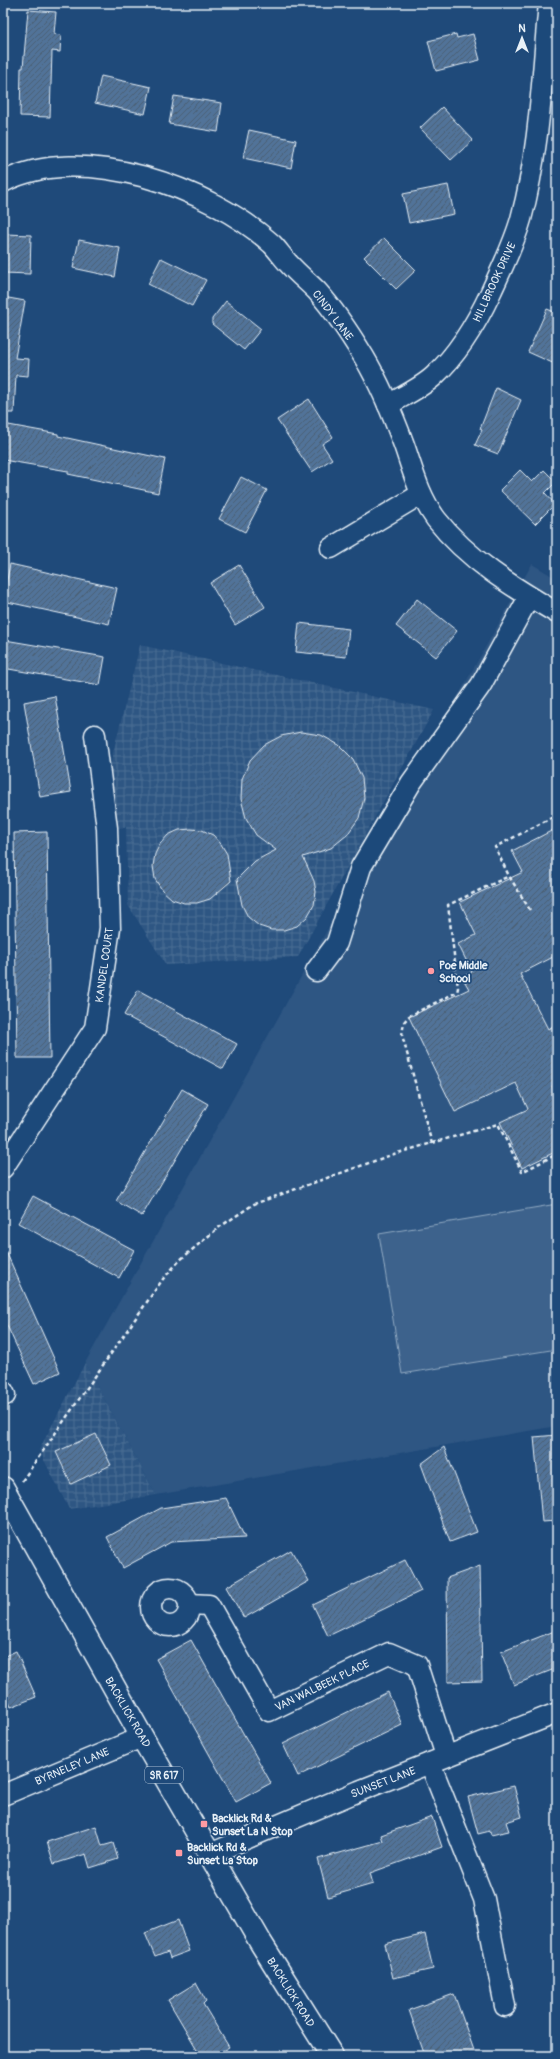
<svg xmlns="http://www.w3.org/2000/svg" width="560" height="2059" viewBox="0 0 560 2059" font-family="Pangolin,sans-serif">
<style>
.built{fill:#2e5683}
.industrial{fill:url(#industrial-grid)}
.grass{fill:#3c628c;stroke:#92aac2}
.building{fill:url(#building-hatch);stroke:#e8f1f8}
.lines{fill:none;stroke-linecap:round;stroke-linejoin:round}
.minor-casing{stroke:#e8f1f8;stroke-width:23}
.major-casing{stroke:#e8f1f8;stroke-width:25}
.path{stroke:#e8f1f8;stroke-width:2.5;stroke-dasharray:4 3;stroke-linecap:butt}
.minor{stroke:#1f4a7a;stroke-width:20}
.major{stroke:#1f4a7a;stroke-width:22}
.poi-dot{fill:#ff9aa2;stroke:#1f4a7a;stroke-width:1.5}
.labels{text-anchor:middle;stroke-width:3.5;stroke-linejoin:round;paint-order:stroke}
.shield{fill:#1f4a7a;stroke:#acbfd2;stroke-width:1}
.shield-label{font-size:10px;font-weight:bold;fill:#e8f1f8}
.street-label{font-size:11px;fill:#e8f1f8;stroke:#1f4a7a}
.poi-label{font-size:11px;font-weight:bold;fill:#e8f1f8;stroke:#1f4a7a;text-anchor:start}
</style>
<defs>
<pattern id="industrial-grid" width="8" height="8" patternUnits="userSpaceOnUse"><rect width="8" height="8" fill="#2e5683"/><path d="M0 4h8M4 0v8" fill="none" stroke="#4c6f95"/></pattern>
<pattern id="building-hatch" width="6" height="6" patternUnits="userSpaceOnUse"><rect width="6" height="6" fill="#517399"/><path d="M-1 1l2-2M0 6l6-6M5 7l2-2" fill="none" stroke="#4c5e72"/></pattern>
</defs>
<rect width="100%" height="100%" fill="#1f4a7a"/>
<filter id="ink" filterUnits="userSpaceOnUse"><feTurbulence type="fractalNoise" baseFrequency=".025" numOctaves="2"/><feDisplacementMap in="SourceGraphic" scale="8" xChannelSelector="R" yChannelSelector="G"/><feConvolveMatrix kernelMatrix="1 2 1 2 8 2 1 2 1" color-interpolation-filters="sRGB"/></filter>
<g filter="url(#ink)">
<!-- built -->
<path class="built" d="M 532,564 L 557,579 L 557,1426 L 156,1495 L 85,1363 Z"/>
<!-- industrial -->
<g class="industrial">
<path d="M 140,645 L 434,710 L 298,957 L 166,965 L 128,905 L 126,827 L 111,828 L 109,769 Z"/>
<path d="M 85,1363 L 93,1378 L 156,1495 L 69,1509 L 39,1450 Z"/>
</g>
<!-- grass -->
<path class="grass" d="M 557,1204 L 557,1349 L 402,1374 L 379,1234 Z"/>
<!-- building -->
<g class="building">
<path d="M 28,10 L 56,12 L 54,34 L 61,35 L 60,52 L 52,51 L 50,117 L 20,116 L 21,68 L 23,68 Z"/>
<path d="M 456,34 L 457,38 L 473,34 L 480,60 L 436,71 L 428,41 Z"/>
<path d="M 101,76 L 151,87 L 145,114 L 95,103 Z"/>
<path d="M 174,96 L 222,103 L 218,132 L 169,124 Z"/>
<path d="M 442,107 L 473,140 L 451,160 L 420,128 Z"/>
<path d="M 249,130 L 296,140 L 291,168 L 243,158 Z"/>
<path d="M 448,185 L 454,214 L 409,223 L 403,194 Z"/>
<path d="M 5,234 L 31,235 L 30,274 L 4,273 Z"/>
<path d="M 384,238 L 416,270 L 396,289 L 364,257 Z"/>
<path d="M 79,240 L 120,248 L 115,277 L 73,268 Z"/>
<path d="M 161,258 L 206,280 L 192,306 L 148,284 Z"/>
<path d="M 3,297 L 25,301 L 15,358 L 29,359 L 28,376 L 16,375 L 14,413 L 3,413 Z"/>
<path d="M 226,301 L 261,329 L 244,350 L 212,324 L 212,319 Z"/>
<path d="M 547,309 L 557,313 L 557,365 L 528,352 Z"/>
<path d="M 496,388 L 521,400 L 498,454 L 475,445 L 482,430 L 480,429 Z"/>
<path d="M 309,399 L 333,437 L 322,444 L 332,459 L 312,472 L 277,420 Z"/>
<path d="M 3,424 L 58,434 L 58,436 L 165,459 L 158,493 L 68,474 L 68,471 L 3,460 Z"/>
<path d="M 520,470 L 532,482 L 544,470 L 556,482 L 545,493 L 555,504 L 535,524 L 500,490 Z"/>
<path d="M 241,477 L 267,490 L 245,532 L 219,519 Z"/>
<path d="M 10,564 L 117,588 L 109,624 L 3,601 Z"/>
<path d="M 239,565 L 265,607 L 235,625 L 210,583 Z"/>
<path d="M 417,599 L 457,631 L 436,657 L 396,626 Z"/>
<path d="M 299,623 L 349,629 L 346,657 L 296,652 Z"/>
<path d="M 5,640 L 105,657 L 100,685 L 3,668 Z"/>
<path d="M 55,696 L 71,792 L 40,797 L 24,702 Z"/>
<path d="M 301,732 L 321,735 L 339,745 L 353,759 L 362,778 L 364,798 L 359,818 L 347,835 L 331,848 L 303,857 L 314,881 L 316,892 L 314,905 L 307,917 L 297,926 L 284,930 L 271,930 L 259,926 L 248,917 L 242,905 L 237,879 L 255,861 L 276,850 L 256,835 L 246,818 L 241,799 L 242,779 L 250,760 L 264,745 L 281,736 Z"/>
<path d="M 557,828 L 557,955 L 520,974 L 548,1029 L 557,1024 L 557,1084 L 552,1086 L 557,1096 L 557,1151 L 522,1168 L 500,1122 L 528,1109 L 516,1083 L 455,1112 L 409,1017 L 469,989 L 462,977 L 472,972 L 458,944 L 476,935 L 460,902 L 523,872 L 512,851 Z"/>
<path d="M 191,829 L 202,830 L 213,835 L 221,844 L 227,854 L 231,881 L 210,899 L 197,903 L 184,903 L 172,899 L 162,890 L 155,879 L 153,866 L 155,854 L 160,844 L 168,835 L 179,830 Z"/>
<path d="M 47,832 L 50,1058 L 17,1058 L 14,833 Z"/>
<path d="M 138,990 L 237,1044 L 223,1069 L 124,1015 Z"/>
<path d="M 182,1089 L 208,1104 L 142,1216 L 116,1201 Z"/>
<path d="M 33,1196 L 134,1250 L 119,1278 L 18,1223 Z"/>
<path d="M 3,1245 L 60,1372 L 34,1384 L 3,1317 Z"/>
<path d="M 96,1434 L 111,1465 L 71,1484 L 56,1452 Z"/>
<path d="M 557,1435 L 557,1521 L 542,1522 L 534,1437 Z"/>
<path d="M 444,1447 L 477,1532 L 450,1542 L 421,1464 Z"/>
<path d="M 226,1498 L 245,1538 L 171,1542 L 123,1568 L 107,1537 L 161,1508 Z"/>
<path d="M 291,1550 L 309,1581 L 244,1618 L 226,1587 Z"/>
<path d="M 405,1560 L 421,1591 L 328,1636 L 313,1605 Z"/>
<path d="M 480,1566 L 482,1681 L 448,1682 L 447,1578 Z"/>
<path d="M 557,1630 L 557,1668 L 514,1685 L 501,1652 Z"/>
<path d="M 191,1640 L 271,1783 L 236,1802 L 156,1659 Z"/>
<path d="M 16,1651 L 36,1697 L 11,1707 L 3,1689 L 3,1657 Z"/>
<path d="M 388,1692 L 402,1725 L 298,1776 L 283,1744 Z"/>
<path d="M 514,1786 L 522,1817 L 506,1822 L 509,1831 L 491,1835 L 490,1831 L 478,1834 L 468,1797 Z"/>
<path d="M 432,1817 L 442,1847 L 370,1873 L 373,1884 L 328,1897 L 318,1859 L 383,1841 L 381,1835 Z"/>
<path d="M 96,1826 L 102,1846 L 113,1843 L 118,1859 L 90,1868 L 86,1854 L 54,1864 L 47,1842 Z"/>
<path d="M 178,1920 L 189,1951 L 170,1958 L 168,1952 L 155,1957 L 145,1933 Z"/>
<path d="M 425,1934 L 433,1969 L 393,1978 L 385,1944 Z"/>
<path d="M 196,1983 L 206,2001 L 203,2004 L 229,2047 L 214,2056 L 201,2056 L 168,2000 Z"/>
<path d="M 454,1994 L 476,2056 L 425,2056 L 409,2010 Z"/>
</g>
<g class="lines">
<defs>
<g id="minor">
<path d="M 3,182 C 82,141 210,188 272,244 C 278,250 283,258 289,264 C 298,274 308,282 317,291 C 335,311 350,334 364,357 C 380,384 393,415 404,445 C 413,471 419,496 436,519 C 468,560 513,587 557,613"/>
<path d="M 388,405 C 403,396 421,388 434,376 C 459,353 477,322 491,292 C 502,268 514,244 521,219 C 540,149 542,75 549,3"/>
<path d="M 331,548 L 421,494"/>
<path d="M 316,971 L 337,943 L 361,867 L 411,783 L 481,685 L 529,597"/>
<path d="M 3,1168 L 95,1028 L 110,928 L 107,828 L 95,735"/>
<path d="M 3,1391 L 5,1395"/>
<circle cx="170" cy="1607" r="19"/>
<path d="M 189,1604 L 209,1605 L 269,1711 L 389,1653 L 417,1665 L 446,1756"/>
<path d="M 430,1763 L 484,1899 L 505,2006"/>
<path d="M 3,1795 L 142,1737"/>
<path d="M 210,1854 L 359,1791 L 557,1713"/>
</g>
<path id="major" d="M 3,1488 L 142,1737 L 261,1943 L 332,2056"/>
</defs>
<!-- minor casing -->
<use href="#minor" class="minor-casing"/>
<!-- major casing -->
<use href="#major" class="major-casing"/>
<!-- path -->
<g class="path">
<path d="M 530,910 L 509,876 L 495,847 L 557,815"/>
<path d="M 432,1144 L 402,1035 L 404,1022 L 409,1016 L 457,992 L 458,988 L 448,905 L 509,876"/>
<path d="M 22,1481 L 163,1279 L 180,1260 L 218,1228 L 254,1204 L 394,1154 L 498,1124 L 522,1172 L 557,1154"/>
</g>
<!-- minor -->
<use href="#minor" class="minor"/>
<!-- major -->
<use href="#major" class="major"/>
</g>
</g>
<!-- markers -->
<g class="poi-dot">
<circle cx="431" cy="971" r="4"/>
<rect x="200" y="1820" width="8" height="8" rx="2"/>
<rect x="175" y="1849" width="8" height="8" rx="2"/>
</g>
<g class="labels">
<!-- shield labels -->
<rect class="shield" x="145" y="1767" width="38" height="16" rx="3"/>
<g class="shield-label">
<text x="164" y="1779">SR 617</text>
</g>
<!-- street labels -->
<g class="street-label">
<text transform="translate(494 282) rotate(-65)" y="4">HILLBROOK DRIVE</text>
<text transform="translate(333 315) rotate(53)" y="4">CINDY LANE</text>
<text transform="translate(104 965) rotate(-82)" y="4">KANDEL COURT</text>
<text transform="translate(322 1685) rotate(-26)" y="4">VAN WALBEEK PLACE</text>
<text transform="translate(128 1712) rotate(60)" y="4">BACKLICK ROAD</text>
<text transform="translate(72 1766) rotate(-23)" y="4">BYRNELEY LANE</text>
<text transform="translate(383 1782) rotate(-21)" y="4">SUNSET LANE</text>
<text transform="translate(291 1992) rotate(58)" y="4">BACKLICK ROAD</text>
</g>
<!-- poi labels -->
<g class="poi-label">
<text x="439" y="969">Poe Middle<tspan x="439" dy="13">School</tspan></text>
<text x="212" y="1822">Backlick Rd &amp;<tspan x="212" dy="13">Sunset La N Stop</tspan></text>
<text x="187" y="1851">Backlick Rd &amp;<tspan x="187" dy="13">Sunset La Stop</tspan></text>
</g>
</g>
<!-- margin -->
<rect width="560" height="2059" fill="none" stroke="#1f4a7a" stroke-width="16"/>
<rect x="8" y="8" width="544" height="2043" fill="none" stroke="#e8f1f8" stroke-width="1.5" filter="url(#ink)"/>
<!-- north arrow -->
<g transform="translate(522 38)" stroke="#1f4a7a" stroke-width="3" paint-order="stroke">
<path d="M0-3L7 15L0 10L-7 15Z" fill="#e8f1f8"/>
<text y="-6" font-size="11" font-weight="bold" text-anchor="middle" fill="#e8f1f8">N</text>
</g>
</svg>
